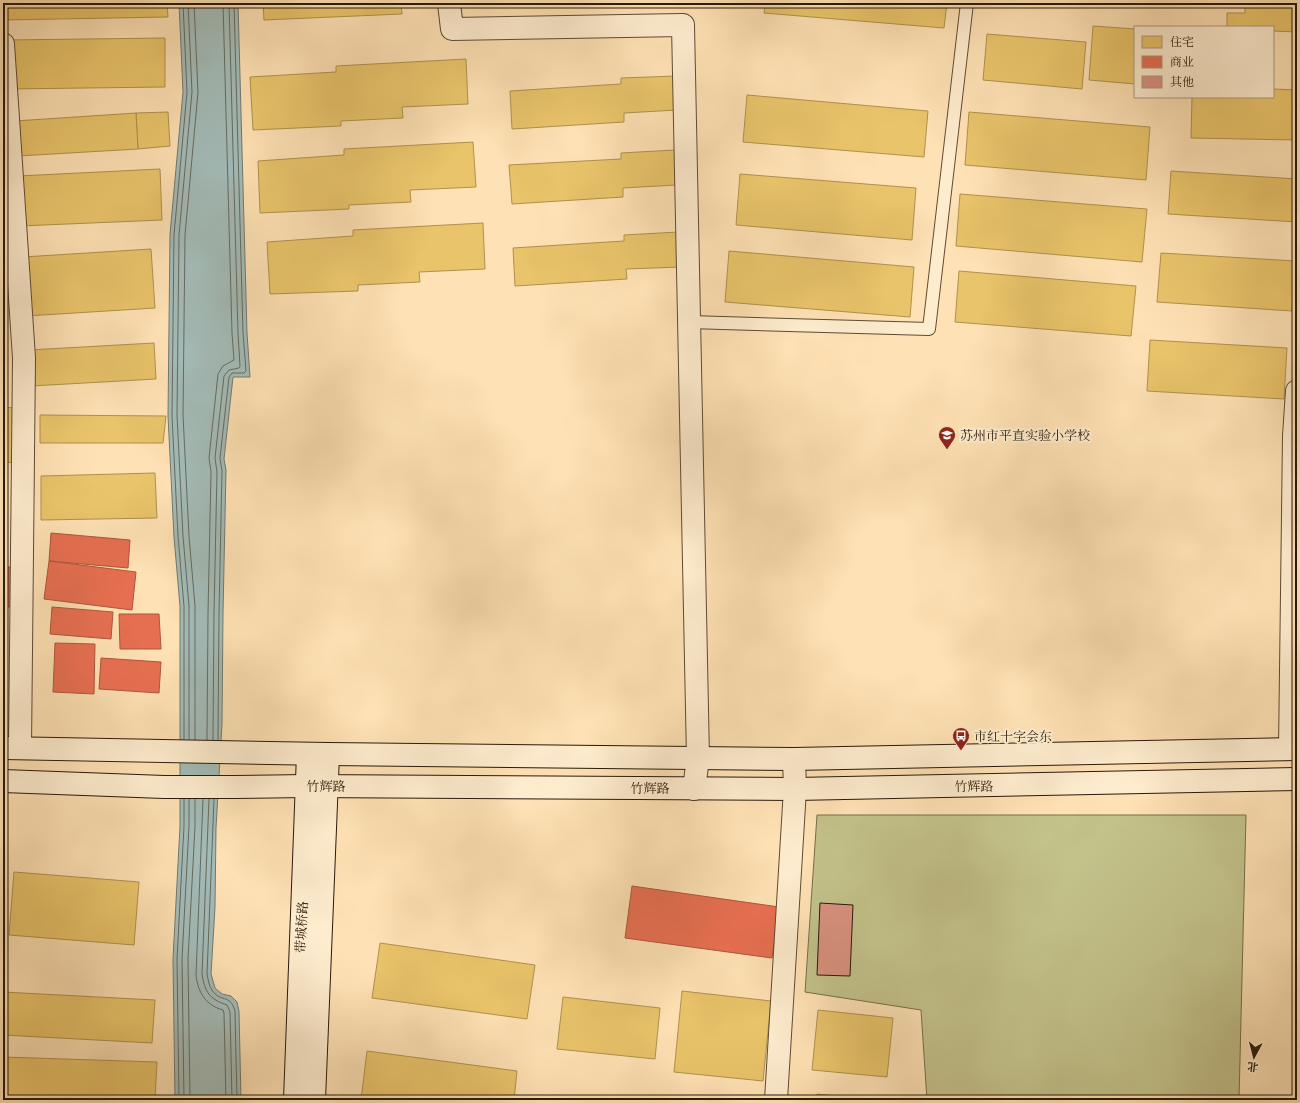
<svg xmlns="http://www.w3.org/2000/svg" width="1300" height="1103" viewBox="0 0 1300 1103" font-family="'IM FELL Double Pica','Noto Serif SC',serif">
<style>
.green{fill:#c3c28b;stroke:#766e4a}
.water{fill:#a3bbb7;stroke:#727a71}
.homes{fill:#e9c46a;stroke:#af914d}
.shops{fill:#e76f51;stroke:#ae553b}
.lines{fill:none;stroke-linecap:round;stroke-linejoin:round}
.shore{stroke:#666a60;stroke-width:1}
.building{fill:#d99280;stroke:#281908}
.service-casing{stroke:#5e4b33;stroke-width:14}
.minor-casing{stroke:#5e4b33;stroke-width:24}
.secondary-casing{stroke:#281908;stroke-width:24}
.service{stroke:#feecce;stroke-width:12}
.minor{stroke:#feecce;stroke-width:22}
.secondary{stroke:#feecce;stroke-width:22}
.labels{text-anchor:middle;stroke-width:4;stroke-linejoin:round;paint-order:stroke}
.poi-label{font-size:13px;fill:#281908;stroke:#feecce;text-anchor:start}
.street-label{font-size:13px;fill:#281908;stroke:#feecce}
</style>
<rect width="100%" height="100%" fill="#fee1b4"/>
<filter id="stains"><feTurbulence type="fractalNoise" baseFrequency=".005" numOctaves="4"/><feColorMatrix values="0 0 0 0 .2 0 0 0 0 .09 0 0 0 0 .02 0 0 0 .5 -.17"/></filter>
<radialGradient id="worn" r=".72"><stop offset=".6" stop-color="#630" stop-opacity="0"/><stop offset="1" stop-color="#630" stop-opacity=".3"/></radialGradient>
<!-- green -->
<path class="green" d="M 817,815 L 1246,815 L 1239,1100 L 927,1100 L 921,1010 L 805,992 Z"/>
<!-- water -->
<path class="water" d="M 179,3 L 238,3 L 247,333 L 250,377 L 233,377 L 224,459 L 226,470 L 223,613 L 222,724 L 216,828 L 215,907 L 211,974 L 215,988 L 222,994 L 231,996 L 237,1002 L 239,1011 L 241,1100 L 175,1100 L 173,959 L 180,826 L 180,606 L 174,537 L 168,416 L 170,234 L 183,92 Z"/>
<!-- homes -->
<g class="homes">
<path d="M 3,3 L 167,3 L 168,17 L 3,20 Z"/>
<path d="M 263,3 L 401,3 L 402,14 L 264,20 Z"/>
<path d="M 765,3 L 947,3 L 944,28 L 764,13 Z"/>
<path d="M 1066,3 L 1098,3 L 1098,6 Z"/>
<path d="M 1245,3 L 1297,3 L 1297,32 L 1273,31 L 1273,27 L 1227,27 L 1227,13 L 1245,13 Z"/>
<path d="M 1093,26 L 1135,29 L 1135,84 L 1089,80 Z"/>
<path d="M 987,34 L 1086,42 L 1082,89 L 983,80 Z"/>
<path d="M 165,38 L 165,87 L 7,89 L 7,40 Z"/>
<path d="M 466,59 L 468,104 L 402,107 L 403,118 L 341,121 L 341,126 L 253,130 L 250,77 L 336,72 L 336,66 Z"/>
<path d="M 676,76 L 677,110 L 624,113 L 624,122 L 512,129 L 510,91 L 621,84 L 621,78 Z"/>
<path d="M 1273,89 L 1297,90 L 1297,140 L 1191,138 L 1192,97 L 1273,97 Z"/>
<path d="M 747,95 L 928,111 L 924,157 L 743,142 Z"/>
<path d="M 168,112 L 170,146 L 138,149 L 136,113 Z"/>
<path d="M 969,112 L 1150,127 L 1146,180 L 965,165 Z"/>
<path d="M 136,113 L 138,149 L 18,156 L 15,121 Z"/>
<path d="M 473,142 L 476,187 L 410,190 L 411,202 L 349,205 L 349,209 L 260,213 L 258,161 L 344,155 L 344,149 Z"/>
<path d="M 675,150 L 676,185 L 623,188 L 623,197 L 512,204 L 509,165 L 621,159 L 621,153 Z"/>
<path d="M 160,169 L 162,220 L 20,226 L 18,176 Z"/>
<path d="M 1171,171 L 1297,179 L 1297,222 L 1168,214 Z"/>
<path d="M 740,174 L 916,188 L 912,240 L 736,225 Z"/>
<path d="M 960,194 L 1147,209 L 1142,262 L 956,246 Z"/>
<path d="M 483,223 L 485,269 L 419,272 L 420,282 L 358,285 L 358,291 L 270,294 L 267,242 L 353,236 L 353,230 Z"/>
<path d="M 678,232 L 680,267 L 626,269 L 627,279 L 515,286 L 513,248 L 624,241 L 624,235 Z"/>
<path d="M 151,249 L 155,308 L 26,316 L 23,257 Z"/>
<path d="M 729,251 L 914,267 L 910,317 L 725,302 Z"/>
<path d="M 1161,253 L 1295,261 L 1292,311 L 1157,302 Z"/>
<path d="M 959,271 L 1136,286 L 1131,336 L 955,322 Z"/>
<path d="M 3,309 L 4,348 L 3,348 Z"/>
<path d="M 1150,340 L 1287,348 L 1284,399 L 1147,391 Z"/>
<path d="M 154,343 L 156,379 L 31,386 L 29,350 Z"/>
<path d="M 3,407 L 25,409 L 19,463 L 3,462 Z"/>
<path d="M 40,415 L 166,416 L 163,443 L 40,443 Z"/>
<path d="M 155,473 L 157,518 L 41,520 L 41,476 Z"/>
<path d="M 14,872 L 139,882 L 134,945 L 9,935 Z"/>
<path d="M 380,943 L 535,965 L 527,1019 L 372,998 Z"/>
<path d="M 682,991 L 771,1001 L 763,1081 L 674,1072 Z"/>
<path d="M 3,992 L 155,1000 L 152,1043 L 3,1035 Z"/>
<path d="M 563,997 L 660,1008 L 655,1059 L 557,1049 Z"/>
<path d="M 818,1010 L 893,1018 L 887,1077 L 812,1070 Z"/>
<path d="M 367,1051 L 517,1071 L 514,1100 L 361,1100 Z"/>
<path d="M 3,1057 L 157,1062 L 155,1100 L 97,1100 L 3,1097 Z"/>
<path d="M 817,1094 L 879,1100 L 816,1100 Z"/>
<path d="M 574,1096 L 638,1100 L 574,1100 Z"/>
</g>
<!-- shops -->
<g class="shops">
<path d="M 51,533 L 130,540 L 128,568 L 49,561 Z"/>
<path d="M 49,561 L 136,572 L 132,610 L 44,599 Z"/>
<rect x="3" y="567" width="15" height="40"/>
<path d="M 52,607 L 113,612 L 111,639 L 50,634 Z"/>
<path d="M 119,614 L 159,614 L 161,649 L 120,649 Z"/>
<path d="M 55,643 L 95,644 L 94,694 L 53,692 Z"/>
<path d="M 101,658 L 161,662 L 159,693 L 99,689 Z"/>
<path d="M 632,886 L 779,907 L 772,958 L 625,938 Z"/>
</g>
<g class="lines">
<!-- shore -->
<g class="shore">
<path d="M 183,3 L 187,92 L 174,235 L 172,416 L 178,536 L 184,606 L 184,739"/>
<path d="M 188,3 L 192,92 L 179,235 L 177,415 L 183,536 L 189,606 L 189,739"/>
<path d="M 194,3 L 198,92 L 185,235 L 183,415 L 189,536 L 195,606 L 195,740"/>
<path d="M 207,740 L 208,613 L 211,472 L 209,458 L 218,374 L 223,366 L 234,360 L 232,333 L 223,3"/>
<path d="M 213,740 L 214,613 L 217,472 L 215,458 L 224,376 L 229,370 L 239,368 L 240,366 L 238,333 L 229,3"/>
<path d="M 218,740 L 219,613 L 222,471 L 220,458 L 229,377 L 232,373 L 244,373 L 246,371 L 243,333 L 234,3"/>
<path d="M 203,799 L 196,975 C 198,992 205,1005 223,1010 L 224,1013 L 226,1100"/>
<path d="M 209,799 L 202,974 C 205,992 209,999 227,1005 L 230,1012 L 232,1100"/>
<path d="M 214,799 L 207,974 C 208,979 209,986 212,990 C 220,1003 230,993 235,1011 L 237,1100"/>
<path d="M 179,1100 L 177,959 L 184,826 L 184,799"/>
<path d="M 184,1100 L 182,959 L 189,826 L 189,799"/>
<path d="M 190,1100 L 188,959 L 195,826 L 195,799"/>
</g>
</g>
<!-- building -->
<path class="building" d="M 820,903 L 853,905 L 850,976 L 817,975 Z"/>
<g class="lines">
<defs>
<path id="service" d="M 689,322 L 929,329 L 967,3"/>
<g id="minor">
<path d="M 449,3 L 452,29 L 683,25 L 698,758 L 694,789"/>
<path d="M 3,44 L 24,358 L 20,748"/>
<path d="M 1290,749 L 1294,436 L 1297,391"/>
<path d="M 776,1100 L 795,789 L 794,759"/>
</g>
<g id="secondary">
<path d="M 3,748 L 328,754 L 794,759 L 1297,749"/>
<path d="M 3,781 L 164,787 L 234,787 L 307,786 L 795,789 L 1297,779"/>
<path d="M 295,1100 L 308,754"/>
<path d="M 314,1100 L 328,754"/>
</g>
</defs>
<!-- service casing -->
<use href="#service" class="service-casing"/>
<!-- minor casing -->
<use href="#minor" class="minor-casing"/>
<!-- secondary casing -->
<use href="#secondary" class="secondary-casing"/>
<!-- service -->
<use href="#service" class="service"/>
<!-- minor -->
<use href="#minor" class="minor"/>
<!-- secondary -->
<use href="#secondary" class="secondary"/>
</g>
<!-- icons -->
<defs>
<symbol id="school-pin" viewBox="-11 -11 22 30"><path d="M0 17L-7.5 6A9.5 9.5 0 1 1 7.5 6Z" fill="#8f2418" stroke="#feecce"/><path d="M0-5L7-2L0 1L-7-2ZM-4 1L0 2.5L4 1V4Q0 6-4 4Z" fill="#fff"/></symbol>
<symbol id="bus-pin" viewBox="-11 -11 22 30"><path d="M0 17L-7.5 6A9.5 9.5 0 1 1 7.5 6Z" fill="#8f2418" stroke="#feecce"/><path d="M-5-6H5V4H4V6H2V4H-2V6H-4V4H-5ZM-3.5-4V0h7V-4ZM-3.5 1.2v1.5H-2V1.2ZM2 1.2v1.5H3.5V1.2Z" fill="#fff"/></symbol>
</defs>
<g fill-rule="evenodd">
<use href="#school-pin" x="937" y="425" width="20" height="27"/>
<use href="#bus-pin" x="951" y="726" width="20" height="27"/>
</g>
<g class="labels">
<!-- poi labels -->
<g class="poi-label">
<text x="960" y="440">苏州市平直实验小学校</text>
<text x="974" y="741">市红十字会东</text>
</g>
<!-- street labels -->
<g class="street-label">
<text x="326" y="791">竹辉路</text>
<text transform="translate(974 786) rotate(-1)" y="5">竹辉路</text>
<text x="650" y="793">竹辉路</text>
<text transform="translate(301 927) rotate(-87)" y="5">带城桥路</text>
</g>
</g>
<!-- margin -->
<rect width="1300" height="1103" fill="none" stroke="#fee1b4" stroke-width="16"/>
<rect x="4" y="4" width="1292" height="1095" fill="none" stroke="#281908" stroke-width="2"/>
<rect x="8" y="8" width="1284" height="1087" fill="none" stroke="#281908"/>
<!-- legend -->
<rect x="1134" y="26" width="140" height="72" fill="#feecce" stroke="#a8987f"/>
<rect x="1142" y="36" width="20" height="12" fill="#e9c46a" stroke="#a8987f"/>
<text x="1170" y="46" font-size="12" fill="#281908">住宅</text>
<rect x="1142" y="56" width="20" height="12" fill="#e76f51" stroke="#a8987f"/>
<text x="1170" y="66" font-size="12" fill="#281908">商业</text>
<rect x="1142" y="76" width="20" height="12" fill="#d99280" stroke="#a8987f"/>
<text x="1170" y="86" font-size="12" fill="#281908">其他</text>
<!-- north arrow -->
<g transform="translate(1254 1057) rotate(187)" stroke="#feecce" stroke-width="3" paint-order="stroke">
<path d="M0-3L7 15L0 10L-7 15Z" fill="#281908"/>
<text y="-6" font-size="11" font-weight="bold" text-anchor="middle" fill="#281908">北</text>
</g>
<rect width="100%" height="100%" filter="url(#stains)"/>
<rect width="100%" height="100%" fill="url(#worn)"/>
</svg>
